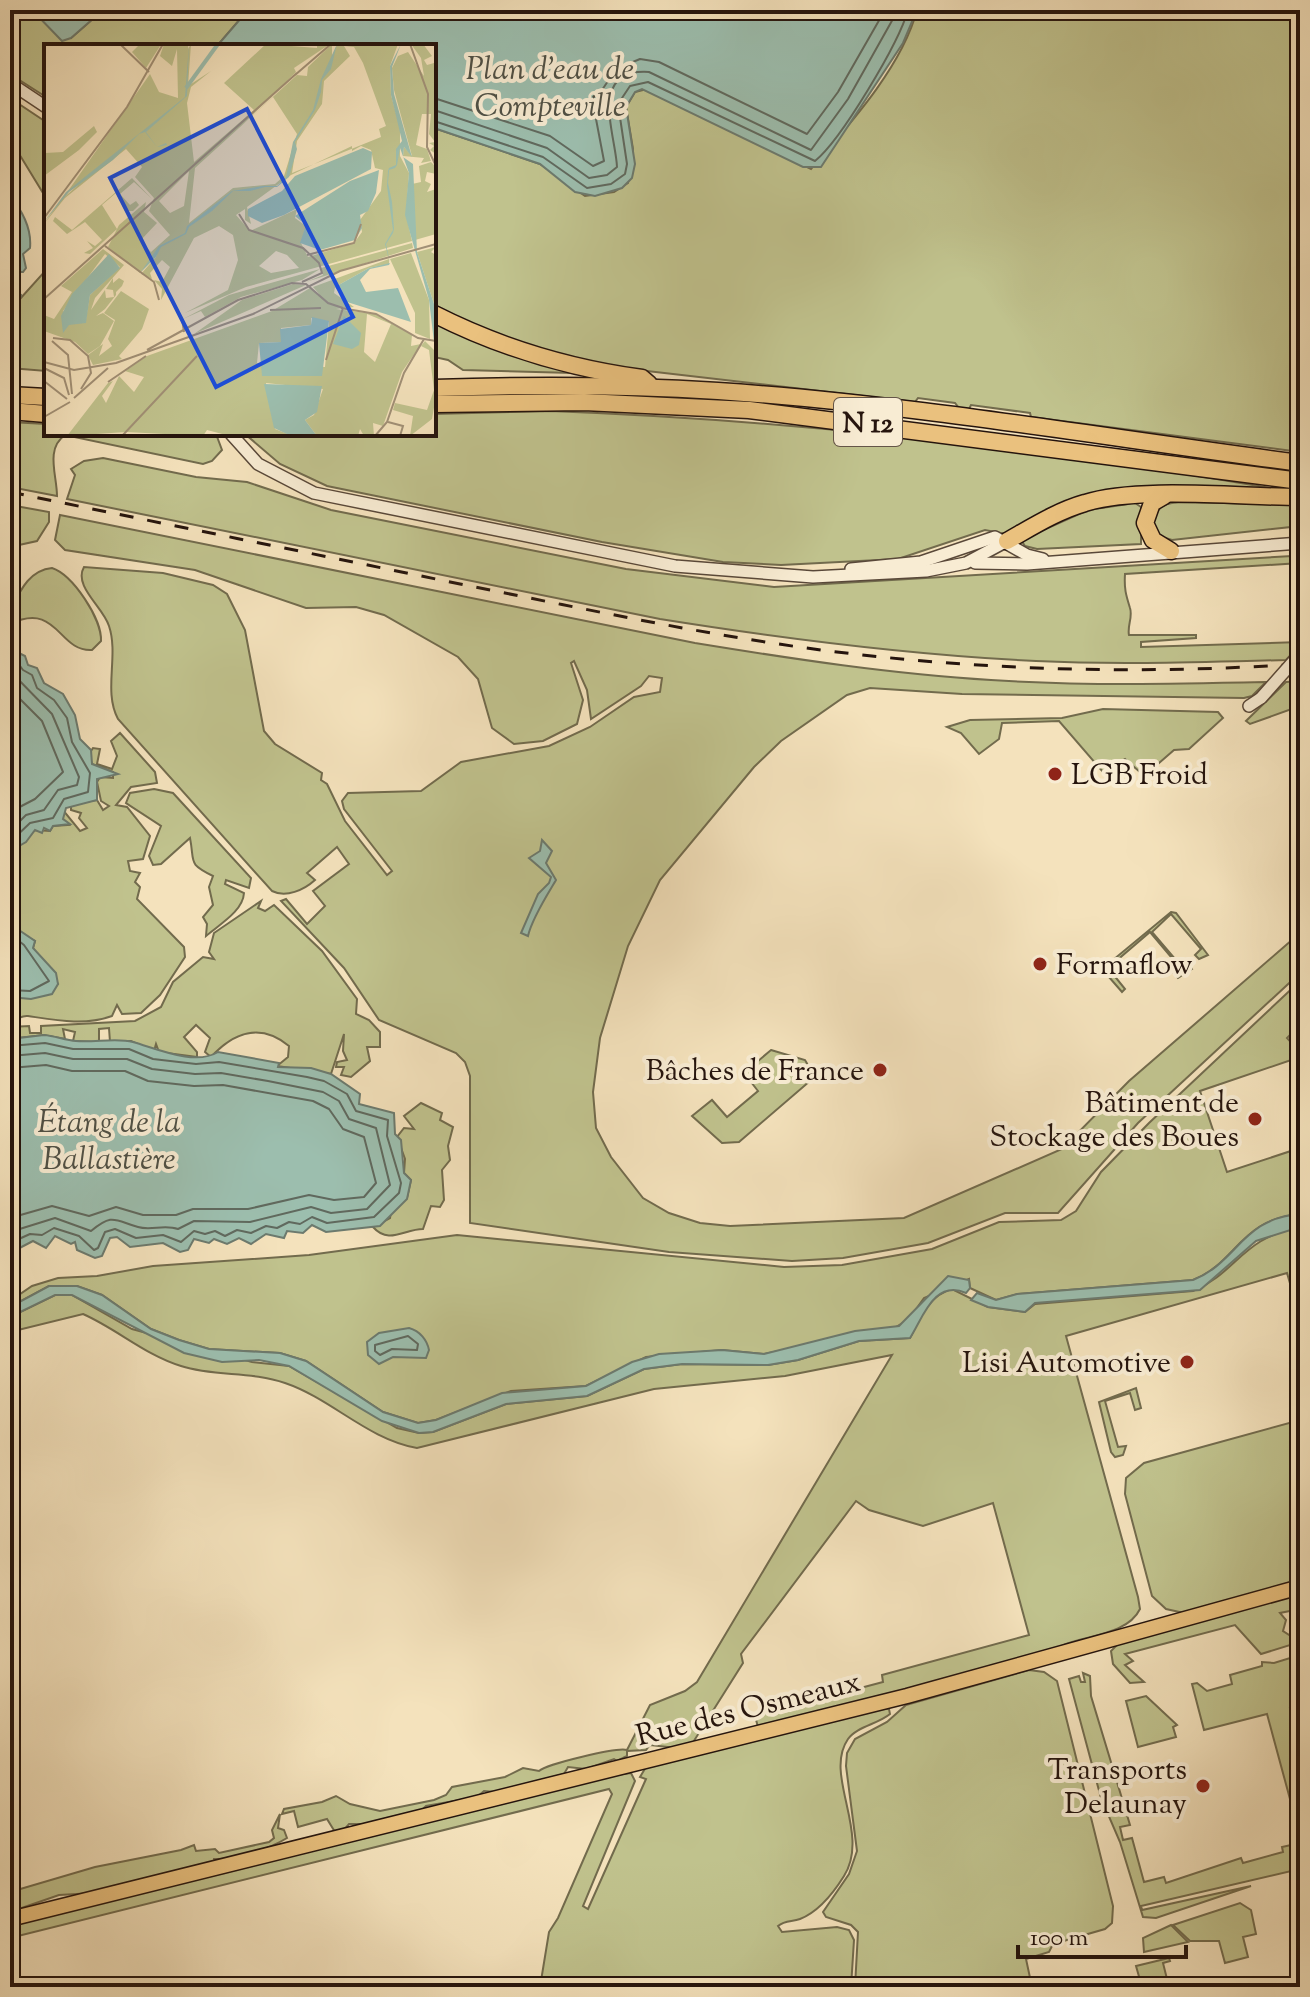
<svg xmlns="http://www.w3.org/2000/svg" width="1310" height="1997" viewBox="0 0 1310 1997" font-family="'Sorts Mill Goudy',serif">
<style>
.green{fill:#c0c28d;stroke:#726b4d;stroke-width:2}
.water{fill:#9cbeae;stroke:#6c7a6e;stroke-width:2}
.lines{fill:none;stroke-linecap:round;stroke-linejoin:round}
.shore{stroke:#60695e;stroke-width:2}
.minor-casing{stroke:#594839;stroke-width:14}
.major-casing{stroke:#25140d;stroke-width:17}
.highway-casing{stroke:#25140d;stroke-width:19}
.minor{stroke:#f8ecd3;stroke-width:11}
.major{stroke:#eac17e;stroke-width:14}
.highway{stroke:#eac17e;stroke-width:16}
.rail{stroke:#25140d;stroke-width:3;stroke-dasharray:14 14;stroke-linecap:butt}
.minor-bridge-casing{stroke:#594839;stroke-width:14;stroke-linecap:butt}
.minor-bridge{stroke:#f8ecd3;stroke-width:11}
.poi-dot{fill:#8f2418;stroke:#f8ecd3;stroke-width:3}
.labels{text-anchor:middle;stroke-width:8;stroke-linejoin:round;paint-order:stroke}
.shield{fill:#f8ecd3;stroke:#645548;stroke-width:2}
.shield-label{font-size:28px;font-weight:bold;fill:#25140d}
.poi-label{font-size:30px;fill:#25140d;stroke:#f8ecd3;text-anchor:end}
.street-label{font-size:30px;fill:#25140d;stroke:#f8ecd3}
.water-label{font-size:32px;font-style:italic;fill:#4f5045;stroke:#f8ecd3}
.inset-river{fill:none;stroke:#9cbeae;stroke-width:4}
.inset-road{fill:none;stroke:#a19076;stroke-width:2}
.view{fill:#1d4ed8;fill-opacity:0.15;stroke:#1d4ed8;stroke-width:4}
.inset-edge{fill:none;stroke:#25140d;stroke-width:4}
</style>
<rect width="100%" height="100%" fill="#f4e2bc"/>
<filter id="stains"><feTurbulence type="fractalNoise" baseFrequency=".0025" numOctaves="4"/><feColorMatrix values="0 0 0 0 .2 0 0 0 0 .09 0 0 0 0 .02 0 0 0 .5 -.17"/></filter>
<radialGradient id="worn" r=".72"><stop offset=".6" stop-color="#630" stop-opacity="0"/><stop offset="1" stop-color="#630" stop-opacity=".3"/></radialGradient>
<!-- green -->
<g class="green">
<path d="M 10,10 L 32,10 L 71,38 L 103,10 L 248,10 L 217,46 L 46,46 L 46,97 L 10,74 Z"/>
<path d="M 917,10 L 1300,10 L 1300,452 L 1031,417 L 1030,413 L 971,405 L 969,409 L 959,408 L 955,403 L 918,398 L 915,402 L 595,365 L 507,340 L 434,306 L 434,128 L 540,164 L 585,196 L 614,192 L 628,183 L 633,149 L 626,107 L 635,92 L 647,89 L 811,169 C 849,125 902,67 917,10 Z"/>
<path d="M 10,98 L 46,122 L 46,198 L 10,139 Z"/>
<path d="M 46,270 L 46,371 L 10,368 L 10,294 L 20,299 Z"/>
<path d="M 434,319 L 573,373 L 463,370 L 448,360 L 434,357 Z"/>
<path d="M 550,411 C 793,420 1036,448 1276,489 L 1127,489 L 1006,534 L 985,530 L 898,559 L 781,565 L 723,562 L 602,542 L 327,486 L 280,464 L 245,434 L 434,434 L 434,414 Z"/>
<path d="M 10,422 L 46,424 L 46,434 L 216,434 L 222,450 L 212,461 L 203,464 L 65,435 C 45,449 57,475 57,496 L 10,487 Z"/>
<path d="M 103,458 L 196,477 L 247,482 L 331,510 L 626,569 L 774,587 L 1292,556 L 1300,559 L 1300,563 L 1125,574 C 1124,589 1126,595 1130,608 C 1133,617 1127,626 1129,635 L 1196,635 L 1196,638 L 1141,642 L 1141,647 L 1300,642 L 1300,645 L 1286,660 C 1203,662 1119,665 1036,661 C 909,655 785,639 660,619 L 67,499 L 75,475 L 71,469 L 84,461 Z"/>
<path d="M 1186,502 L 1300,505 L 1300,526 L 1172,540 L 1159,536 L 1152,526 C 1156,505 1165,502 1186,502 Z"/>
<path d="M 1135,503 L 1141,507 L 1141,544 L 1037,549 L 1025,546 L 1021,540 L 1088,510 Z"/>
<path d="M 10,505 L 49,512 L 49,522 L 37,541 L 10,547 Z"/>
<path d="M 60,515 L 695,643 C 793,659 892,674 991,680 C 1083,686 1174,684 1266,682 L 1252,696 L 1244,698 L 962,694 L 870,688 L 847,695 L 781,741 L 754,767 L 660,880 L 628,946 L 600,1038 L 593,1092 L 596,1128 L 611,1157 L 643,1198 L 669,1213 L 700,1223 L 730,1226 L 904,1218 L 1062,1149 L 1129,1081 L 1300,933 L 1300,973 L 1138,1123 L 1058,1213 L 1005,1213 L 928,1243 L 843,1258 L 792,1261 L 669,1252 L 470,1223 L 470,1076 L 465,1062 L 456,1053 L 379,1020 L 344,968 L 281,901 L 286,899 L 307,924 L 325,906 L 313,891 L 349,864 L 337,847 L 307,873 L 315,880 C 304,890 286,898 272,891 L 118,719 C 103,691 119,656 109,626 C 103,607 73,586 84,567 L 163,573 L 213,585 L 227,594 L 245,630 L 264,731 L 275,744 L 322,773 L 321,780 L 327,784 L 345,821 L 387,875 L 392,871 L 344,809 L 342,801 L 348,793 L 421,791 L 461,762 L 549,746 L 590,727 L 634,697 L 660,692 L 662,678 L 649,676 L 641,686 L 591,719 L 587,690 L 574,661 L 571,663 L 583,700 L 577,724 L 543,741 L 514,744 L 492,728 L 478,679 L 458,657 L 384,615 L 356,607 L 306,608 L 195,570 L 65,550 L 55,540 Z"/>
<path d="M 52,568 C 73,575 102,619 101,641 L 92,650 C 58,652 58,601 10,624 L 10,605 L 13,606 C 21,588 31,570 52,568 Z"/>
<path d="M 1300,681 L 1300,706 L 1250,724 L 1246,721 L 1286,682 Z"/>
<path d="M 1103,709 L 1218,712 L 1223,718 L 1189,749 L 1174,750 L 1151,770 L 1148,767 L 1141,773 L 1125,759 L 1103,772 L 1059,721 L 1002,723 L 999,739 L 979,754 L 961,733 L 947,727 L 970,720 L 1062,718 Z"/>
<path d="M 120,733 L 155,772 L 157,783 L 131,787 L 116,805 L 127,807 L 150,836 L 143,859 L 128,861 L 130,871 L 140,873 L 135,882 L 140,887 L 137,899 L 184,947 L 185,957 L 160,995 L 141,1013 L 122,1014 L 117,1005 L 112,1016 C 85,1026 55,1020 28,1016 C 21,1015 18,1020 10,1020 L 10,997 L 51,991 L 58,984 L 33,948 L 35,941 L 19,933 L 14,923 L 17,911 L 11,908 L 11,853 L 35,830 L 50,831 L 53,826 L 69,825 L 63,819 L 63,810 L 80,831 L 87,828 L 79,818 L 81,813 L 71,810 L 71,804 L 97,800 L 103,810 L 109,806 L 101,801 L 97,782 L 100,777 L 113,778 L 113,772 L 92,764 L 89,754 L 93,748 L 100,749 L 97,764 L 112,769 L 117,756 L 111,741 Z"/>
<path d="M 154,789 L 173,793 L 251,878 L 249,888 L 226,880 L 225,884 L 244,893 C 243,911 220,924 206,936 L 207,924 L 203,917 L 213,905 L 209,887 L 213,876 C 187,863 195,863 190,838 L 161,864 L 153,865 L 149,856 L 161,826 L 126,803 L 130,793 Z"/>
<path d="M 261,901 L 258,908 L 265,911 L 274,905 L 322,951 L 357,999 L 356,1014 L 369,1020 L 380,1032 L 380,1047 L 367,1047 L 370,1061 L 351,1077 L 341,1075 L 344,1067 L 336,1067 L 337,1062 L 347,1060 L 343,1051 L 344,1034 L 331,1074 L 277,1066 L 288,1057 L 289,1046 C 260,1022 233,1033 211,1057 L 205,1052 L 210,1038 L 196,1025 L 184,1037 L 197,1052 L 197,1057 L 159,1052 L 156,1044 L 154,1051 L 131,1041 L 110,1042 L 109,1028 L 99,1029 L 99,1042 L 73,1041 L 75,1032 L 63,1029 L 65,1039 L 44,1035 L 10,1039 L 10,1027 L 29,1026 L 30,1033 L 41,1033 L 41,1026 L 135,1021 L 161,1007 L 173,982 L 203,957 L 214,959 L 209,952 L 214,933 Z"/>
<path d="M 1171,912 L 1176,913 L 1208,955 L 1199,959 L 1195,955 L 1201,949 L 1171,914 L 1152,932 L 1181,966 L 1188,961 L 1192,969 L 1178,978 L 1171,970 L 1177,964 L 1150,932 L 1108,968 L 1125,989 L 1122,992 L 1102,969 Z"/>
<path d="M 1300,981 L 1300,1025 L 1287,1038 L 1300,1052 L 1300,1057 L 1200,1091 L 1227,1172 L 1300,1148 L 1300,1214 C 1239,1220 1237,1263 1193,1280 L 1018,1294 L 996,1300 L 970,1288 L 969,1279 L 924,1298 L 909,1319 L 896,1327 L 764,1354 L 722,1350 L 646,1357 L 586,1386 L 511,1391 L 436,1420 L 418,1423 L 383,1412 L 306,1361 L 280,1353 L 209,1349 L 179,1340 L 151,1329 L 102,1295 L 77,1286 L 49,1286 L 10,1307 L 10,1301 L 32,1286 L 58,1278 L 97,1276 L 153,1266 L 309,1255 L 457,1235 L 784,1267 L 842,1265 L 932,1249 L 999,1222 L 1061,1220 L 1076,1211 L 1101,1172 L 1149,1123 Z"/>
<path d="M 771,1050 L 805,1060 L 812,1072 L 810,1081 L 739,1142 L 722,1143 L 692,1116 L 712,1100 L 727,1117 L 758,1091 L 744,1073 Z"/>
<path d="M 421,1103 L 442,1113 L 440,1120 L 453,1127 L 448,1146 L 450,1160 L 442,1170 L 444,1200 L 440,1207 L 431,1206 L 423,1229 C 404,1229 389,1245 373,1227 L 390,1218 L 391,1212 L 407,1198 L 411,1180 L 404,1173 L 405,1159 L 397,1137 L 404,1128 L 414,1129 L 404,1116 Z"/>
<path d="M 1300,1227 L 1300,1318 L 1287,1273 L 1066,1336 L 1138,1597 L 1140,1609 C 1128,1634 1089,1635 1066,1644 C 1058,1647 1050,1652 1042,1655 L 758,1727 L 755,1716 L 883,1682 L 882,1675 L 1029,1635 L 993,1503 L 923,1526 L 869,1510 L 856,1501 L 741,1654 L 743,1663 L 692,1744 L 677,1748 L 650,1745 L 646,1750 L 627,1751 L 627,1756 L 617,1761 L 614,1759 L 586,1769 L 568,1767 L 564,1774 L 496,1792 L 484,1791 L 477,1797 L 426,1806 L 420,1812 L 368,1824 L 349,1824 L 343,1831 L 335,1832 L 327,1819 L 298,1827 L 294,1811 L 282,1814 L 284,1809 L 322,1802 L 336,1796 L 350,1804 L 380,1811 L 434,1800 L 446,1795 L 452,1787 L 505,1777 L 523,1768 L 539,1771 C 547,1764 617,1747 627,1750 L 650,1705 L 685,1691 L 697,1682 L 892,1355 L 785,1376 L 654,1389 L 417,1448 C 367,1439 332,1399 285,1383 C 251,1371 215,1377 181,1366 C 145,1355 117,1329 83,1314 L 10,1332 L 10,1317 L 55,1295 L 72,1295 L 132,1329 L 252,1362 L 289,1366 L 397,1428 L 419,1433 L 433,1432 L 506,1404 L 587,1396 L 644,1369 L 682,1364 L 768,1365 L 798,1360 L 859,1341 L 910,1338 C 920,1318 929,1295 952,1289 L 988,1307 L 1025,1312 L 1035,1304 L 1193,1291 C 1238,1272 1241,1238 1300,1227 Z"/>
<path d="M 1136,1388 L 1141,1408 L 1135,1410 L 1130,1393 L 1105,1401 L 1118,1447 L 1126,1446 L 1123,1455 L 1115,1457 L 1111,1452 L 1099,1402 Z"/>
<path d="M 1300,1420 L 1300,1583 L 1184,1613 L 1166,1609 L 1152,1596 L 1125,1494 L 1126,1478 L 1144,1463 Z"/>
<path d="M 1300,1593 L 1300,1609 L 1280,1613 L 1286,1620 L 1283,1631 L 1300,1642 L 1261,1654 L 1235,1625 L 1125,1654 L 1133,1661 L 1125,1665 L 1144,1682 L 1130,1683 L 1113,1664 L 1111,1651 L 1118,1644 Z"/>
<path d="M 1290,1658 L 1300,1661 L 1300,1705 L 1290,1708 L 1300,1746 L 1300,1836 L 1267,1714 L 1204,1730 L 1192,1684 L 1197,1683 L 1207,1691 L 1232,1684 L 1230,1675 L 1262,1666 L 1262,1662 L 1274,1663 Z"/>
<path d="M 1029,1670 L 1044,1672 L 1057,1681 L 1113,1906 L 1112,1923 L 1105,1929 L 1053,1944 L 1049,1952 L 1026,1959 L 1032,1987 L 855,1987 L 858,1932 L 851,1925 L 826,1917 L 823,1912 L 849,1874 L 857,1851 L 846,1766 L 847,1753 L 855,1739 L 887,1722 L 906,1705 Z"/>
<path d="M 1083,1673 L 1090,1676 L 1091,1696 L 1130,1825 L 1120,1827 L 1123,1840 L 1132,1838 L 1144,1882 L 1164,1877 L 1166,1883 L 1241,1858 L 1243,1863 L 1283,1852 L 1282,1847 L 1300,1843 L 1300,1869 L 1141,1906 L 1142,1910 L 1251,1886 L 1156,1918 L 1143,1917 L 1120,1842 L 1101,1798 L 1069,1679 L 1079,1676 L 1081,1682 L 1085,1682 Z"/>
<path d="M 1146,1696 L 1177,1725 L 1173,1727 L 1176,1737 L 1138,1747 L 1126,1701 Z"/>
<path d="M 884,1708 L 889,1709 L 890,1714 C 878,1724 856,1727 848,1739 C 823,1775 871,1833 844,1876 C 834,1892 818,1912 800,1919 C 792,1922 785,1920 778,1926 L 782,1932 L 837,1927 L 849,1930 L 854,1940 L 851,1987 L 540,1987 L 549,1932 L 558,1918 L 612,1794 L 609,1789 L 10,1938 L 10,1925 L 592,1778 L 631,1773 L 635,1781 L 583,1906 L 588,1909 L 646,1779 L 640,1777 L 646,1767 Z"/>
<path d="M 280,1814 L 278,1828 L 284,1830 L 287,1838 C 269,1849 236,1860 214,1859 L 214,1862 L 94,1893 L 59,1895 L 10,1912 L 10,1892 L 95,1867 L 181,1850 L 194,1845 L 196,1851 L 215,1849 L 219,1853 L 269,1842 L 274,1838 L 272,1830 Z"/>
<path d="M 1240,1903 L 1251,1910 L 1256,1934 L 1243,1937 L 1248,1957 L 1225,1963 L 1219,1941 L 1190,1941 L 1173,1925 Z"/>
<path d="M 1171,1925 L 1188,1942 L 1144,1952 L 1143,1938 Z"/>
<path d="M 1169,1958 L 1170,1961 L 1163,1963 L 1169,1987 L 1142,1987 L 1136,1966 Z"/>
</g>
<!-- water -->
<g class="water">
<path d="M 32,10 L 103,10 L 71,38 L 62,41 Z"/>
<path d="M 248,10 L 917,10 L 903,43 L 821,167 L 803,167 L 642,89 L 635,92 L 626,107 L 635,164 L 632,178 L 622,188 L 595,196 L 575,192 L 540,164 L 434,128 L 434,46 L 217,46 Z"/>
<path d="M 10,196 C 20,208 32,227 30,248 L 23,254 L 26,268 L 23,272 L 15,272 L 12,288 L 21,295 L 20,299 L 10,294 Z"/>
<path d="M 17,652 L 25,656 L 28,665 L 37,668 L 44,683 L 63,694 L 75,715 L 80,739 L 91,750 L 92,764 L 118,774 L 97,779 L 97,800 L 66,808 L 63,819 L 70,824 L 53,826 L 50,831 L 44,828 L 42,833 L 35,830 L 26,842 L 14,849 L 10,872 L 10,653 Z"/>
<path d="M 542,840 L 552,851 L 546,863 L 556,880 C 549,892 532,918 528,936 L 521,933 L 538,894 L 549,883 L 551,877 L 529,858 L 540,851 Z"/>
<path d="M 13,893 L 11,908 L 17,911 L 16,928 L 35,941 L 33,948 L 56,973 L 58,984 L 52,994 L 31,999 L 10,997 L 10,896 Z"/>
<path d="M 44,1035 C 55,1036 65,1040 76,1041 C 94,1043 116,1037 133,1042 C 158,1049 195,1066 218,1052 L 279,1063 L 278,1067 L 311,1068 L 331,1074 L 360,1094 L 359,1104 L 394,1113 L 395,1134 L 401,1140 L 404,1173 L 411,1180 L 407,1199 L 380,1226 L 326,1232 L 312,1225 L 303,1233 L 287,1231 L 284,1238 L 266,1234 L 251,1244 L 239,1238 L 227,1244 L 214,1239 L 209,1243 L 194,1239 L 188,1250 L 180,1252 L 163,1243 L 130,1247 L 117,1237 L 110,1238 L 102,1256 L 95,1258 L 77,1250 L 75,1242 L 71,1244 L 55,1236 L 46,1248 L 33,1241 L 10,1253 L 10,1039 Z"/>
<path d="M 1300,1214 L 1300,1227 L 1256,1241 L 1200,1290 L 1035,1303 L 1025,1312 L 988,1307 L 971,1300 L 977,1293 L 996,1300 L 1017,1294 L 1193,1280 C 1237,1263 1242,1218 1300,1214 Z"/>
<path d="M 948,1276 L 969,1280 L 970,1288 L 966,1293 C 934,1279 923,1318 910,1338 L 859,1341 L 798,1360 L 768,1365 L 682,1364 L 644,1369 L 587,1396 L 506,1404 L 433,1432 L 419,1433 L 382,1421 L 289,1366 L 259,1360 L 222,1362 L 184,1353 L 72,1295 L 55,1295 L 10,1317 L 10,1307 L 49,1286 L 77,1286 L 102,1295 L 151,1329 L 179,1340 L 209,1349 L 280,1353 L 306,1361 L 383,1412 L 418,1423 L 436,1420 L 502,1393 L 586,1386 L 632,1362 L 659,1354 L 722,1350 L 764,1354 L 855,1331 L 899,1326 Z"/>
<path d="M 409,1328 C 420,1331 427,1340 429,1350 L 426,1358 L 393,1357 L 379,1364 L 368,1355 L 367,1342 L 379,1333 Z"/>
</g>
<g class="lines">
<!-- shore -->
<g class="shore">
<path d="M 434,98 L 550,136 L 593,166 L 604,161 L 596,119 L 598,96 L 616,69 L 640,59 L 659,62 L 807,134 L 838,92 L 885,10"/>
<path d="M 434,110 L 547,148 L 589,178 L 607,175 L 617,167 C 616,136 587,68 649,72 L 811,150 L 848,99 L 898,10"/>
<path d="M 434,121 L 543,157 L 587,188 L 611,184 L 625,174 L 627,164 L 618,104 L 630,86 L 648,82 L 815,161 C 841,140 899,43 908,10"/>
<path d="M 10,661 L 17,662 L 23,670 L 32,675 L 37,688 L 54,700 L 67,718 L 72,742 L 90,773 L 88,792 L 64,799 L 53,818 L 30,823 L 10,842"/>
<path d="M 10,671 L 52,714 L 79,777 L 77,785 L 58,790 L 44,810 L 26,815 L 10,831"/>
<path d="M 10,689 L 42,721 L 63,772 L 35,799 L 10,812"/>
<path d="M 10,934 L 24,945 L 49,981 L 30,991 L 10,990"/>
<path d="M 10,1046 L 45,1043 L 73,1049 L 129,1049 L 153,1059 L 196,1064 L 219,1062 L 307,1077 L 324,1081 L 347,1094 L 356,1111 L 388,1120 L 387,1136 L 401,1183 L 399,1193 L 374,1217 L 327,1223 L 312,1217 L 300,1224 L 289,1222 L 277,1228 L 266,1226 L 251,1233 L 237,1230 L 225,1236 L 215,1231 L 205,1234 L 194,1231 L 181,1242 L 163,1235 L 136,1238 L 115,1229 L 105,1232 L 98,1248 L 94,1250 L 79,1236 L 54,1228 L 42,1235 L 30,1234 L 10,1243"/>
<path d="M 10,1056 L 45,1053 L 73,1059 L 127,1059 L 152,1069 L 195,1074 L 221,1073 L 268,1081 L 323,1092 L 339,1101 L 349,1119 L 376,1128 L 390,1185 L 367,1209 L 331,1213 L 311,1207 L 250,1222 L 194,1221 L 178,1229 C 164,1224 151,1231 138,1227 C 114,1220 113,1213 91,1231 L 55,1218 L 10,1232"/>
<path d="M 10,1068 L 46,1065 L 72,1071 L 125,1071 L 148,1081 L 194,1086 L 223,1085 L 313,1101 L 329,1109 L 343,1129 L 364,1137 L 376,1183 L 364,1197 L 334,1200 L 309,1195 L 248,1209 L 193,1209 L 176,1215 L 143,1215 L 116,1207 L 89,1216 L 52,1206 L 10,1218"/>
<path d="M 408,1336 L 418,1344 L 417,1350 L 392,1349 L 380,1355 L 375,1351 L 375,1345 Z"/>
</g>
<defs>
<g id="minor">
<path d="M 10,83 L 46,107"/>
<path d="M 231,434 L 258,464 L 314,493 L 675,566 L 813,577 L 926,571 L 966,563 L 1007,541"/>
<path d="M 975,563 L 1027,564 L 1300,543"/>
<path d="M 851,569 L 921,562 L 995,537 L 1027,555 L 1043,559"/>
<path d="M 1249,706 L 1261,698"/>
</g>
<path id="major" d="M 10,1919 L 907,1696 L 1300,1587"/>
<g id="highway">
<path d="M 434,314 C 501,348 568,368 642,378 L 649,384"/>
<path d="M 434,388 C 529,385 623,385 718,391 C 913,404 1107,438 1300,463"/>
<path d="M 10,395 L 46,397"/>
<path d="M 434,404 L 584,402 L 749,410 L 1300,481"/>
<path d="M 10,411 L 46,414"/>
<path d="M 1164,496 L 1152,503 L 1145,523 L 1153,540 L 1171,551"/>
<path d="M 1007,541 C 1032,527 1057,511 1085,503 C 1138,486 1241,497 1300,497"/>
</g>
</defs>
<!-- minor casing -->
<use href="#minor" class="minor-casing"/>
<!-- major casing -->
<use href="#major" class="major-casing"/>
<!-- highway casing -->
<use href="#highway" class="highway-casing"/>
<!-- minor -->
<use href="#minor" class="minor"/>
<!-- major -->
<use href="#major" class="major"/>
<!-- highway -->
<use href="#highway" class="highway"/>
<!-- rail -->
<path class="rail" d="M 10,492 C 160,523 310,553 460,584 C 591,610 722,639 854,654 C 1002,671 1151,674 1300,664"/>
<defs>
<path id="minor-bridge" d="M 1261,698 L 1300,654"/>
</defs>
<!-- minor-bridge casing -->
<use href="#minor-bridge" class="minor-bridge-casing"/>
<!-- minor-bridge -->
<use href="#minor-bridge" class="minor-bridge"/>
</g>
<!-- markers -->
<g class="poi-dot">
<circle cx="1055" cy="774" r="8"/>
<circle cx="1040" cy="964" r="8"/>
<circle cx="880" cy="1070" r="8"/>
<circle cx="1255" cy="1119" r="8"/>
<circle cx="1187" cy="1362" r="8"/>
<circle cx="1203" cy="1786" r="8"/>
</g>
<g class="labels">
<!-- shield labels -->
<rect class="shield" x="834" y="398" width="68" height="48" rx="6"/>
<g class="shield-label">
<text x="868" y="432">N 12</text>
</g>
<!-- poi labels -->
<g class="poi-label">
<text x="1071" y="784" text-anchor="start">LGB Froid</text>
<text x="1056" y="974" text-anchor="start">Formaflow</text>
<text x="864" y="1080">Bâches de France</text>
<text x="1239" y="1112">Bâtiment de<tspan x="1239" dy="34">Stockage des Boues</tspan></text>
<text x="1171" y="1372">Lisi Automotive</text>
<text x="1187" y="1779">Transports<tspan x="1187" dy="34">Delaunay</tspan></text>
</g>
<!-- street labels -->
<g class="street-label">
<text transform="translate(748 1708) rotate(-14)" y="10">Rue des Osmeaux</text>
</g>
<!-- water labels -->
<g class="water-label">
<text x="550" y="79">Plan d'eau de<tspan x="550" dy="37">Compteville</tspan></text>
<text x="109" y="1132">Étang de la<tspan x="109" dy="37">Ballastière</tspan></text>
</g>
</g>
<!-- overview -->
<g transform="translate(44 44)">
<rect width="392" height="392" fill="#f4e2bc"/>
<path d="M 96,0 L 116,2 L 102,24 L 88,8 ZM 120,0 L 144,0 L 144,5 L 147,0 L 144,42 L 167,27 L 147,43 L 143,59 L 150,118 L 210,66 L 180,39 L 222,0 L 273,4 L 273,0 L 286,0 L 250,24 L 252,28 L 198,81 L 253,31 L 263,32 L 264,23 L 288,0 L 288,16 L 293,0 L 354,0 L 346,22 L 347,51 L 356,84 L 356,112 L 365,129 L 362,170 L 368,197 L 202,243 L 141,269 L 184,246 L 194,216 L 189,191 L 175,182 L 150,194 L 117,256 L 118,245 L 110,236 L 118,238 L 126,223 L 118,216 L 106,229 L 108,235 L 97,230 L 112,213 L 113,208 L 96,229 L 64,203 L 75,181 L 102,158 L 100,168 L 113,179 L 96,197 L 107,208 L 126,191 L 105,167 L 110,154 L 91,133 L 98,123 L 82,105 L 21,154 L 0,180 L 17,156 L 40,136 L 24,147 L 106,30 L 115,48 L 134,54 L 133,5 L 128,22 L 116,12 ZM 300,2 L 310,3 L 319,19 L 342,82 L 335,85 L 337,93 L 248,129 L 253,97 L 278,60 L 280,37 L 306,12 ZM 229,53 L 253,90 L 240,132 L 231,140 L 189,144 L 145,179 L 151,124 ZM 308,102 L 308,107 L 317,102 L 327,106 L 331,124 L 339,126 L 337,147 L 316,176 L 318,188 L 310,199 L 264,213 L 257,199 L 262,182 L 251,174 L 253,165 L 206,187 L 192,171 L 201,165 L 201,176 L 207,180 L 203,163 L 247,131 ZM 145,127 L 140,162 L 126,169 L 115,157 ZM 232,207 L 243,211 L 255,224 L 227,229 L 215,222 ZM 367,0 L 379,0 L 388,12 L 380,16 L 383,21 L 390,19 L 392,27 L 392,110 L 386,106 L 390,102 L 385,99 L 391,98 L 385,90 L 387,70 L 378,70 L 372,101 L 383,105 L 387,117 L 377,119 L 380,114 L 359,112 L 360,103 L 368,112 L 350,46 L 348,24 L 354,12 L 364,8 L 380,32 L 377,14 ZM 50,82 L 53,88 L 35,106 L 0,132 L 1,109 L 19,108 ZM 387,118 L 392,123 L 392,130 L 383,128 L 381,137 L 387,140 L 383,148 L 392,145 L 392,190 L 371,196 L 368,140 L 377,138 L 375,122 ZM 88,134 L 108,155 L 90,138 L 76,150 L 86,161 L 92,157 L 95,161 L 89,167 L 81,167 L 72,149 L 58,161 L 73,185 L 46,210 L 40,209 L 49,204 L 43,197 L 51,202 L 58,196 L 41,178 L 23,190 L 9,177 L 11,173 L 28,186 ZM 368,199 L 369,204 L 262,238 L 279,231 L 277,224 ZM 392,203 L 387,208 L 392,211 L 392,266 L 373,208 ZM 59,205 L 80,221 L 51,254 L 47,266 L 61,246 L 62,254 L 70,253 L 69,246 L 62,245 L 69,234 L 69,239 L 75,234 L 80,237 L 78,242 L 72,248 L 72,251 L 61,265 L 52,272 L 59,269 L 70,277 L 56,302 L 44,310 L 31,298 L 0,287 L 0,271 L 10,275 L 28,248 L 17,242 ZM 61,210 L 76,223 L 46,251 L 42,275 L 31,279 L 19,267 ZM 367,209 L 385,256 L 386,295 L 371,289 L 371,269 L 346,215 ZM 345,215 L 345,220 L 325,224 L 291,243 L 290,249 L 310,263 L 292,265 L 331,270 L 368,291 L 367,302 L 377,300 L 358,328 L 339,382 L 329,379 L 330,392 L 320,392 L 316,385 L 314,392 L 273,392 L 261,376 L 270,371 L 279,345 L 222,339 L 231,385 L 249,392 L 186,392 L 163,386 L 159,392 L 82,388 L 23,392 L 64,339 L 69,337 L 58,352 L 62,359 L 75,332 L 90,348 L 100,333 L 81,327 L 103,312 L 228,267 L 266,244 L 276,251 L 269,243 ZM 323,270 L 347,280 L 331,318 L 320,308 ZM 267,274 L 285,278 L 281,323 L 213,319 L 215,299 L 237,298 L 237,284 L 267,281 ZM 276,225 L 258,236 L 197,253 L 161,273 L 157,267 L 139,275 L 185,251 ZM 249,240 L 262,241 L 150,290 L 198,256 ZM 77,247 L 105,265 L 98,285 L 75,312 L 78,315 L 49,321 L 44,311 L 59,300 L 55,312 L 68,302 L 64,295 L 71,276 L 60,269 ZM 381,297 L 392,308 L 392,352 L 388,375 L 366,392 L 369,372 L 349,366 L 351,359 L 383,366 L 390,346 L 385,306 L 377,302 Z" fill="#c0c28d" fill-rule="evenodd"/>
<path d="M 145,0 L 143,52 L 102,88 L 113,103 L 122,99 L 123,101 L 113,103 L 101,88 L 95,90 L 69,116 L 25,148 L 0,178 L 22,148 L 141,53 ZM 293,0 L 287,25 L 278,36 L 277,48 L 271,66 L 251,98 L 253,105 L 245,133 L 233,143 L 221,143 L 206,147 L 189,147 L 168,167 L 145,183 L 142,190 L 117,203 L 112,213 L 96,229 L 115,202 L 141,189 L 143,182 L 188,147 L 219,142 L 233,142 L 242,133 L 249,98 L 269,66 L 277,35 ZM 357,0 L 348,23 L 350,50 L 368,113 L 360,103 L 359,113 L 369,120 L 373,208 L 392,266 L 392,315 L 385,256 L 361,171 L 365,129 L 356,104 L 353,121 L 351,124 L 345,126 L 344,139 L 348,158 L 350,185 L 349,189 L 342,200 L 346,219 L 345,221 L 326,225 L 316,236 L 322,248 L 354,244 L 367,278 L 303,258 L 291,243 L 325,224 L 346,219 L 341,200 L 349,186 L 343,142 L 344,127 L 345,124 L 352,121 L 352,105 L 358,97 L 347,51 L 346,22 ZM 319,104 L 328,108 L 327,125 L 240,171 L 218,179 L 204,172 L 204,165 L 238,147 L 251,132 ZM 335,126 L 332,149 L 324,167 L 316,171 L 318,184 L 311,196 L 276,206 L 256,199 L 262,181 L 251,172 L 306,137 ZM 65,210 L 76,224 L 46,251 L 42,279 L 25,281 L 19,289 L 17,272 L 28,250 ZM 300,272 L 317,289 L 315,301 L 308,305 L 289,300 ZM 268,273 L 285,277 L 278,332 L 218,332 L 215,299 L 237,298 L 236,285 L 267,281 ZM 220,340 L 278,342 L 273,368 L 261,376 L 273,392 L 245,391 L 230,384 Z" fill="#9cbeae"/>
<path class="inset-river" d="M 142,44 L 174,0"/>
<path class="inset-road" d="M 76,0 L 105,28M 366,0 L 384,50 L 383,103 L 392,122M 251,31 L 287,0M 195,170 L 205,186 L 259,204 L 275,219 L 278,229 L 258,238M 0,174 L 83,63 L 119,0M 61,202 L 110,238 L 115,256M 263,211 L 310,199 L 317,180M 0,255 L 253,29M 297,264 L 332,270 L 374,294 L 392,297M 226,266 L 277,264M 140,288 L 138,275 L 143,286M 9,294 L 26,296 L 44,312 L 47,329 L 37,345M 8,297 L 24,311 L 28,350M 103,306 L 194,256 L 248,239 L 262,240 L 284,259 L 299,264M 282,316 L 299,264M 0,318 L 30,326 L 72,319 L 209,270 L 296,227 L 392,200M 0,324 L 20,334 L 25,351M 0,337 L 23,355M 64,338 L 102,312M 30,354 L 64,324M 0,373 L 26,358M 344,378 L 359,382 L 356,392M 78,392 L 153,312M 331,392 L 343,378 L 360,329 L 380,295"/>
<path class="view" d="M 203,65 L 309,273 L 172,343 L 66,134 Z"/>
<rect width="392" height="392" class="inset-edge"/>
</g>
<!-- margin -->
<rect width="1310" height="1997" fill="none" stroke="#f4e2bc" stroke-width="40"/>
<rect x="12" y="12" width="1286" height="1973" fill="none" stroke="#25140d" stroke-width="4"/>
<rect x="20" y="20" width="1270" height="1957" fill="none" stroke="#25140d" stroke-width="2"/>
<!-- scale -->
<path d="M1018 1945v12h168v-12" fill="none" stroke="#25140d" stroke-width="4"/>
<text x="1030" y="1945" font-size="24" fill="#25140d" stroke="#f8ecd3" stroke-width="6" paint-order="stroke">100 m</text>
<rect width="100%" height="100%" filter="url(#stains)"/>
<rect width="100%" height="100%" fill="url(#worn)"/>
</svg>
